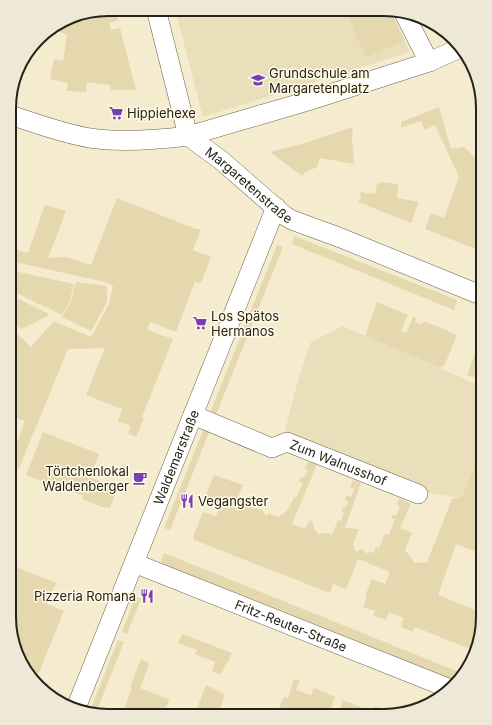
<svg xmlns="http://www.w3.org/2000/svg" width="492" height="725" viewBox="0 0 492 725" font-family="Inter,sans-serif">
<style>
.built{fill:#eadfbb}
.green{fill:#e5d8af}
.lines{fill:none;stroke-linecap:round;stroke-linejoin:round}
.minor-casing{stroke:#6b634a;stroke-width:20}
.minor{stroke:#fff;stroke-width:19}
.labels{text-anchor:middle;stroke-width:3;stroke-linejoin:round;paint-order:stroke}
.poi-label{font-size:13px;fill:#252217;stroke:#fffae8;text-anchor:start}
.street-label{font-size:13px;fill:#252217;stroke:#fffae8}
.rim{fill:none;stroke:#252217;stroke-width:2}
</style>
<rect width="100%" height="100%" fill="#f5ecd0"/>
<!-- built -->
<g class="built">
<path d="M 390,10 L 410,52 L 203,117 L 176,13 Z"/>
<path d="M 342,326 L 483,387 L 483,445 L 462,498 L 428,493 L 284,435 L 295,391 L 310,343 Z"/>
</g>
<!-- green -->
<g class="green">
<path d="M 390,10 L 405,41 L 366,57 L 345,11 Z"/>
<path d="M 76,14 L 117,14 L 118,20 L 109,23 L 111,30 L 120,28 L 136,90 L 111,90 L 110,85 L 87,82 L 86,92 L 67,91 L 68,83 L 50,79 L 54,59 L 63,61 L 67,35 L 60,32 L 62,22 Z"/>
<path d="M 439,107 L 451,149 L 464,147 L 476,158 L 483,158 L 483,252 L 425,229 L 431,213 L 444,218 L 459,177 L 435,125 L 425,130 L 421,121 L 401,128 L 401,122 Z"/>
<path d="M 353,127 L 352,139 L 354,164 L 320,158 L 317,167 L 306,172 L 302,176 L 270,152 L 305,143 Z"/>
<path d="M 381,182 L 398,184 L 397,198 L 419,202 L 411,223 L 358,202 L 361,198 L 360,192 L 375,194 L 377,184 Z"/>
<path d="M 117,198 L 196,229 L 201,229 L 193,250 L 211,257 L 201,283 L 195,282 L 176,332 L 150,322 L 147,330 L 173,339 L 142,417 L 144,418 L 136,437 L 128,434 L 131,426 L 118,421 L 122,409 L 86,395 L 105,348 L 68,349 L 19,468 L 9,464 L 25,421 L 9,415 L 9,323 L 13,326 L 11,328 L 31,347 L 54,321 L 91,337 L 109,304 L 113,286 L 105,282 L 10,261 L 10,248 L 28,253 L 45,205 L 66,211 L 48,258 L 67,257 L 91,265 Z"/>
<path d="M 294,236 L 457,300 L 454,310 L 292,244 Z"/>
<path d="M 277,245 L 283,247 L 214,420 L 208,418 Z"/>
<path d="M 10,270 L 74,284 L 70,300 L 62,315 L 10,290 Z"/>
<path d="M 76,282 L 107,286 L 107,302 L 91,331 L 62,317 L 71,301 Z"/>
<path d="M 11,295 L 49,314 L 46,317 L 21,329 L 10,320 L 10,300 Z"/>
<path d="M 377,302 L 408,315 L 401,331 L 406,333 L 413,317 L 416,318 L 415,322 L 422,325 L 424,321 L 457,335 L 445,364 L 440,368 L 365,336 Z"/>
<path d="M 479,343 L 483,345 L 483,381 L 467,375 Z"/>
<path d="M 204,428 L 210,430 L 170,530 L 164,528 Z"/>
<path d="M 43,432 L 99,454 L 90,477 L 118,488 L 110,508 L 102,507 L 82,499 L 83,496 L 63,488 L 62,490 L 26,475 Z"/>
<path d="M 483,445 L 483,481 L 480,488 L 483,489 L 483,552 L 482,554 L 456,544 L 438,595 L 483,613 L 483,624 L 481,629 L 478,628 L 470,649 L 415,627 L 413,632 L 401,627 L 404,618 L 389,612 L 386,620 L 373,615 L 375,611 L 363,607 L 367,597 L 365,596 L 372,579 L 385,584 L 390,572 L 358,559 L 346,589 L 333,584 L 330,593 L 194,540 L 193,537 L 203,512 L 216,516 L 221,505 L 205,498 L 214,475 L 243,485 L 237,499 L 241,506 L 261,509 L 266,516 L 270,513 C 282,523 290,507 294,497 L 296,498 L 303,483 L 299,481 L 301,477 L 304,478 L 308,470 L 305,468 L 308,462 L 317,464 L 292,524 L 305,529 L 310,520 L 313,523 L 313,527 L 318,534 L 328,533 L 332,535 L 338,520 L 341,521 L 344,512 L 341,511 L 343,507 L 346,507 L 348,501 L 345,500 L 346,495 L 351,497 L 354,489 L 350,487 L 353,480 L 361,483 L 345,528 L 359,529 L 353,544 L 356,552 L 362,549 L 366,553 L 374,552 L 376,547 L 379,548 L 385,534 L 389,535 L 395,519 L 391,518 L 393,514 L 396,516 L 400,506 L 397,505 L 399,498 L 411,504 L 400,528 L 412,533 L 405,550 L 415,563 L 427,562 L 452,499 L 462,497 Z"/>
<path d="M 164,553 L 464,674 L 456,681 L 165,569 L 161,562 Z"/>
<path d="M 9,564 L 56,583 L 47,604 L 64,611 L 36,680 L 19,661 L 9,617 Z"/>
<path d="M 135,597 L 141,599 L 127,634 L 122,632 Z"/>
<path d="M 182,634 L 232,653 L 228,662 L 227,662 L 221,675 L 212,671 L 215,662 L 195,654 L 197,650 L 178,643 Z"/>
<path d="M 118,640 L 124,642 L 95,715 L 89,713 Z"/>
<path d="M 141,659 L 149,664 L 140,688 L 170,700 L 165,709 L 168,710 L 166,715 L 122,715 L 132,688 L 130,687 Z"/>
<path d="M 294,679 L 300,681 L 296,690 L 311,695 L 314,688 L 335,697 L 331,707 L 339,711 L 343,700 L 372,712 L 375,706 L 394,714 L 384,716 L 276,716 L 284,697 L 288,698 Z"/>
<path d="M 206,685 L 225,694 L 217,716 L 208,715 L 196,711 Z"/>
</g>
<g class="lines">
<defs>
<g id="minor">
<path d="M 157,13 L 188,136 L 308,101 L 429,62 L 460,48"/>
<path d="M 404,13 L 429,62"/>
<path id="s1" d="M 10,115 C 35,123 64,134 90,138 C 122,143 156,140 188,136 L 222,161 L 285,216 L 292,220 L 341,238 L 483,296"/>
<path id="s2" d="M 193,415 L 272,448 L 287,442 L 418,494"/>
<path id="s3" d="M 134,563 L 448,688"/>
<path id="s4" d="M 76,708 L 276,207"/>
</g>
</defs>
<!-- minor casing -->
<use href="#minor" class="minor-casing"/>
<!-- minor -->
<use href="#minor" class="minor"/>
</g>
<!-- icons -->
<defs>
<symbol id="school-bare" viewBox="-9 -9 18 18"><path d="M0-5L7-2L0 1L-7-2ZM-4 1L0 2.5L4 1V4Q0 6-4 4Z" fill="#783fb5" stroke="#fffae8" stroke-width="2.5" paint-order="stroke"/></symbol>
<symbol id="supermarket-bare" viewBox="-9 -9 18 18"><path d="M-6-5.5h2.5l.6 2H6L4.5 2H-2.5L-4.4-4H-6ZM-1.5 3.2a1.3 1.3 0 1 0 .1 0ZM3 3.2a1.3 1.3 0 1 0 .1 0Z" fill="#783fb5" stroke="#fffae8" stroke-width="2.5" paint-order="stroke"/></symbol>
<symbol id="cafe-bare" viewBox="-9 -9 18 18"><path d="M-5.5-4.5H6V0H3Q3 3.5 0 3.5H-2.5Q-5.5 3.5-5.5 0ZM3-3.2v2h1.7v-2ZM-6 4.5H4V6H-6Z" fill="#783fb5" stroke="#fffae8" stroke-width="2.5" paint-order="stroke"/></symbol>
<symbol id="restaurant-bare" viewBox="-9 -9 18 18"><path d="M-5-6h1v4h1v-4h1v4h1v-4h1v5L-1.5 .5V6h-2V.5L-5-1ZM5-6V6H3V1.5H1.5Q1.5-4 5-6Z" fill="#783fb5" stroke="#fffae8" stroke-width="2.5" paint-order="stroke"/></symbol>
</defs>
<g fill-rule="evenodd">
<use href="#school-bare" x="248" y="70" width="20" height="20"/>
<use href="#supermarket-bare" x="106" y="103" width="20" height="20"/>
<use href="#supermarket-bare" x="190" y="313" width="20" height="20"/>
<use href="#cafe-bare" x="130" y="468" width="20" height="20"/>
<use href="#restaurant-bare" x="177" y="491" width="20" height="20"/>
<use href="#restaurant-bare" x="137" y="586" width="20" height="20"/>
</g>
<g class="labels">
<!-- poi labels -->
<g class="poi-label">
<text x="269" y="78">Grundschule am<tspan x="269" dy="15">Margaretenplatz</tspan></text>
<text x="127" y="118">Hippiehexe</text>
<text x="211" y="321">Los Spätos<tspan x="211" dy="15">Hermanos</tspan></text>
<text x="129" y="476" text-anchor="end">Törtchenlokal<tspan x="129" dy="15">Waldenberger</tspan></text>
<text x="198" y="506">Vegangster</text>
<text x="136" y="601" text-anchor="end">Pizzeria Romana</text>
</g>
<!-- street labels -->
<g class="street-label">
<text dy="5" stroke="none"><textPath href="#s1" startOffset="260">Margaretenstraße</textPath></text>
<text dy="5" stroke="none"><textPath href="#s4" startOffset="270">Waldemarstraße</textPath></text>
<text dy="5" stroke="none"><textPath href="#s2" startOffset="157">Zum Walnusshof</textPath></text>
<text dy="5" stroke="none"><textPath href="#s3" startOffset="169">Fritz-Reuter-Straße</textPath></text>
</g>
</g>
<!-- crop -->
<path d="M0 0H492V725H0ZM108 16H384A92 92 0 0 1 476 108V617A92 92 0 0 1 384 709H108A92 92 0 0 1 16 617V108A92 92 0 0 1 108 16Z" fill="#eee9d7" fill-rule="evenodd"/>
<path class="rim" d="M108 16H384A92 92 0 0 1 476 108V617A92 92 0 0 1 384 709H108A92 92 0 0 1 16 617V108A92 92 0 0 1 108 16Z"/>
</svg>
